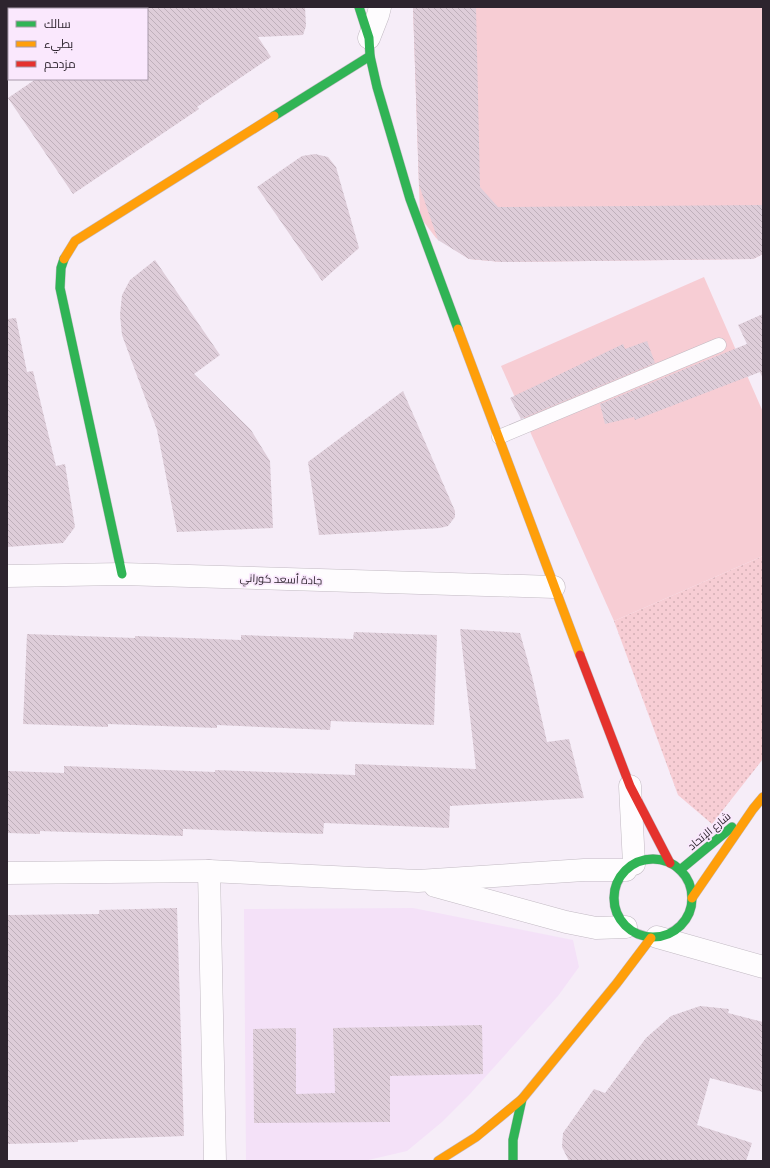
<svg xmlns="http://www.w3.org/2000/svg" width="770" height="1168" viewBox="0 0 770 1168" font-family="'Titillium Web',Cairo,sans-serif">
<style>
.built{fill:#f4e1f8}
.green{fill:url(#green-dots)}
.pitch{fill:#f7cdd4}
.building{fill:url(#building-back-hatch)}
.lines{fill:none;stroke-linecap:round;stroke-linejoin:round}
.lane-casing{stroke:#c2bac3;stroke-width:15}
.street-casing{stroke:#c2bac3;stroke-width:23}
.fast-casing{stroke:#c2bac3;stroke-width:10}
.slow-casing{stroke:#c2bac3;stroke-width:10}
.jam-casing{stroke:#c2bac3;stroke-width:10}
.lane{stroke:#fefcfe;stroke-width:14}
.street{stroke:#fefcfe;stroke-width:22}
.fast{stroke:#30b455;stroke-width:9}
.slow{stroke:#ff9f0a;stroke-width:9}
.jam{stroke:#e5322d;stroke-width:9}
.labels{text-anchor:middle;stroke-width:3.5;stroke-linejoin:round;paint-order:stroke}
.street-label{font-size:11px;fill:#2d242e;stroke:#fae8fd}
</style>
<defs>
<pattern id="green-dots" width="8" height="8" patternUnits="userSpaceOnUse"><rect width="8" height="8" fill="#f7cdd4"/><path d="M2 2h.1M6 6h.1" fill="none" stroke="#d4b0b6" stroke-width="1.8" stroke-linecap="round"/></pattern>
<pattern id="building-back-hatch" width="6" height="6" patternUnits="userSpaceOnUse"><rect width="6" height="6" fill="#decdd9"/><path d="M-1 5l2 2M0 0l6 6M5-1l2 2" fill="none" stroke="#bfb0bb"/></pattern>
</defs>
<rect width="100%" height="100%" fill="#f6edf8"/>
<!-- built -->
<path class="built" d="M 413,908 L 573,940 L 579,967 L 558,996 L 469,1095 L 442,1122 L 407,1151 L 364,1161 L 246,1161 L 244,909 Z"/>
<!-- green -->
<path class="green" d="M 763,556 L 763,759 L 712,824 L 678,795 L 614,621 Z"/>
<!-- pitch -->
<g class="pitch">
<path d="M 413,7 L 763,7 L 763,254 L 753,259 L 502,262 L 469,259 L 436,238 L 420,217 Z"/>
<path d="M 704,277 L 763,412 L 763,556 L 614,621 L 501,366 Z"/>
</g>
<!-- building -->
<g class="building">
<path d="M 147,7 L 305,7 L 306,26 L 303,35 L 258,37 L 271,57 L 197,107 L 199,109 L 73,194 L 8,98 L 36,79 L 147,79 Z"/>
<path d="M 413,7 L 476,7 L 480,187 L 498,207 L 763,205 L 763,254 L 753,259 L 502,262 L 469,259 L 438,240 L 419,185 Z"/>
<path d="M 315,154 L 328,157 L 336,167 L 359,248 L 322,281 L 257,187 L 302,156 Z"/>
<path d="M 155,260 L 220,355 L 194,374 L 251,430 L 270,461 L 273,528 L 177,532 L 157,430 L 122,335 L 120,315 L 122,295 L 130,280 Z"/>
<path d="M 763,314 L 763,379 L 760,372 L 635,420 L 634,417 L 605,424 L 600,404 L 692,366 L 747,344 L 738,325 Z"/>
<path d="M 16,318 L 27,372 L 33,371 L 56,466 L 65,464 L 75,527 L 63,543 L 7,547 L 7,319 Z"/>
<path d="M 647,341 L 655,363 L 521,419 L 510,398 L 623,344 L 625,349 Z"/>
<path d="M 403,391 L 455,511 L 455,517 L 448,526 L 440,528 L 319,535 L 308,462 Z"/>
<path d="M 460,629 L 520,633 L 532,676 L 547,742 L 569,739 L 584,798 L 450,806 L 449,828 L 324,823 L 323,834 L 183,829 L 183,836 L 40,831 L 40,834 L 7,833 L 7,771 L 64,773 L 64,766 L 215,772 L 215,770 L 355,775 L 355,764 L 476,769 Z"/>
<path d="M 354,632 L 437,635 L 434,725 L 331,721 L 330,730 L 217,725 L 217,728 L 108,724 L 108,727 L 23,724 L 27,634 L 135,638 L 135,636 L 241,640 L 241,635 L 353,639 Z"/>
<path d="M 177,908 L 184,1136 L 78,1140 L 78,1142 L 7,1144 L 7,915 L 99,914 L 99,910 Z"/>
<path d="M 700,1006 L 729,1009 L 728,1013 L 763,1022 L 763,1092 L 710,1078 L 697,1125 L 752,1143 L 746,1161 L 569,1161 L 562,1147 L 563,1133 L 594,1089 L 605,1093 L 646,1038 L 671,1016 Z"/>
<path d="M 482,1025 L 483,1074 L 390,1076 L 390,1122 L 254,1123 L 253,1029 L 296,1028 L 296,1094 L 335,1093 L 333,1028 Z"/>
</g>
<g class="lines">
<defs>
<path id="lane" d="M 499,437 L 719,345"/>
<g id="street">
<path d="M 369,38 L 378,15 L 380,7"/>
<path d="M 7,576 L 122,574 L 554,587"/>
<path d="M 630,786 L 634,864"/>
<path d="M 209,871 L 215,1161"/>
<path d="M 7,873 L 209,871 L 418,881 L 584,870 L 626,870"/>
<path d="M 435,886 L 566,922 L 596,928 L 626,927"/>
<path d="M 657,937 L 763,967"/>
</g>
<g id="fast">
<path d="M 359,7 L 369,38 L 370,56 L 377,87 L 410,199 L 458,329"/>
<path d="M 274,116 L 370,56"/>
<path d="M 64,259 L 61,268 L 60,288 L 122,574"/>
<circle cx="653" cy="898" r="39"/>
<path d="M 680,870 L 732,827"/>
<path d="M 513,1161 L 513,1140 L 522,1099"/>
</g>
<g id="slow">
<path d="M 64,259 L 75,241 L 274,116"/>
<path d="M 458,329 L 580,655"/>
<path d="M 692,898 L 753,809 L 763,797"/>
<path d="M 438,1161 L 476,1137 L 522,1099 L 617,983 L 651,938"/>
</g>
<path id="jam" d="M 580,655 L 630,786 L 670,863"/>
</defs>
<!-- lane casing -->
<use href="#lane" class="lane-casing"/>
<!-- street casing -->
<use href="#street" class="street-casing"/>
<!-- fast casing -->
<use href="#fast" class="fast-casing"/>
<!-- slow casing -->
<use href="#slow" class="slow-casing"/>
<!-- jam casing -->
<use href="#jam" class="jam-casing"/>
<!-- lane -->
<use href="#lane" class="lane"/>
<!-- street -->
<use href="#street" class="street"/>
<!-- fast -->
<use href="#fast" class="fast"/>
<!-- slow -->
<use href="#slow" class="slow"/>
<!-- jam -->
<use href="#jam" class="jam"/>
</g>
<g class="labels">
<!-- street labels -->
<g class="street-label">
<text transform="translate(281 579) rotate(2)" y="4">جادة أسعد كوراني</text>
<text transform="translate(709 831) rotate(-40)" y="4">شارع الإتحاد</text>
</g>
</g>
<!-- border -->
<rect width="770" height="1168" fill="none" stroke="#2d242e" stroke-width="16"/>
<!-- legend -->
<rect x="8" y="8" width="140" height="72" fill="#fae8fd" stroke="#a89aaa"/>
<rect x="16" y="21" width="20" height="6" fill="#30b455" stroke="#a89aaa"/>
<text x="44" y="28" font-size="12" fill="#2d242e">سالك</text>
<rect x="16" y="41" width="20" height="6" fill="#ff9f0a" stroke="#a89aaa"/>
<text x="44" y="48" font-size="12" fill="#2d242e">بطيء</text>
<rect x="16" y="61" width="20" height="6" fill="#e5322d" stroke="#a89aaa"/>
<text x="44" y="68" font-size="12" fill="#2d242e">مزدحم</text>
</svg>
